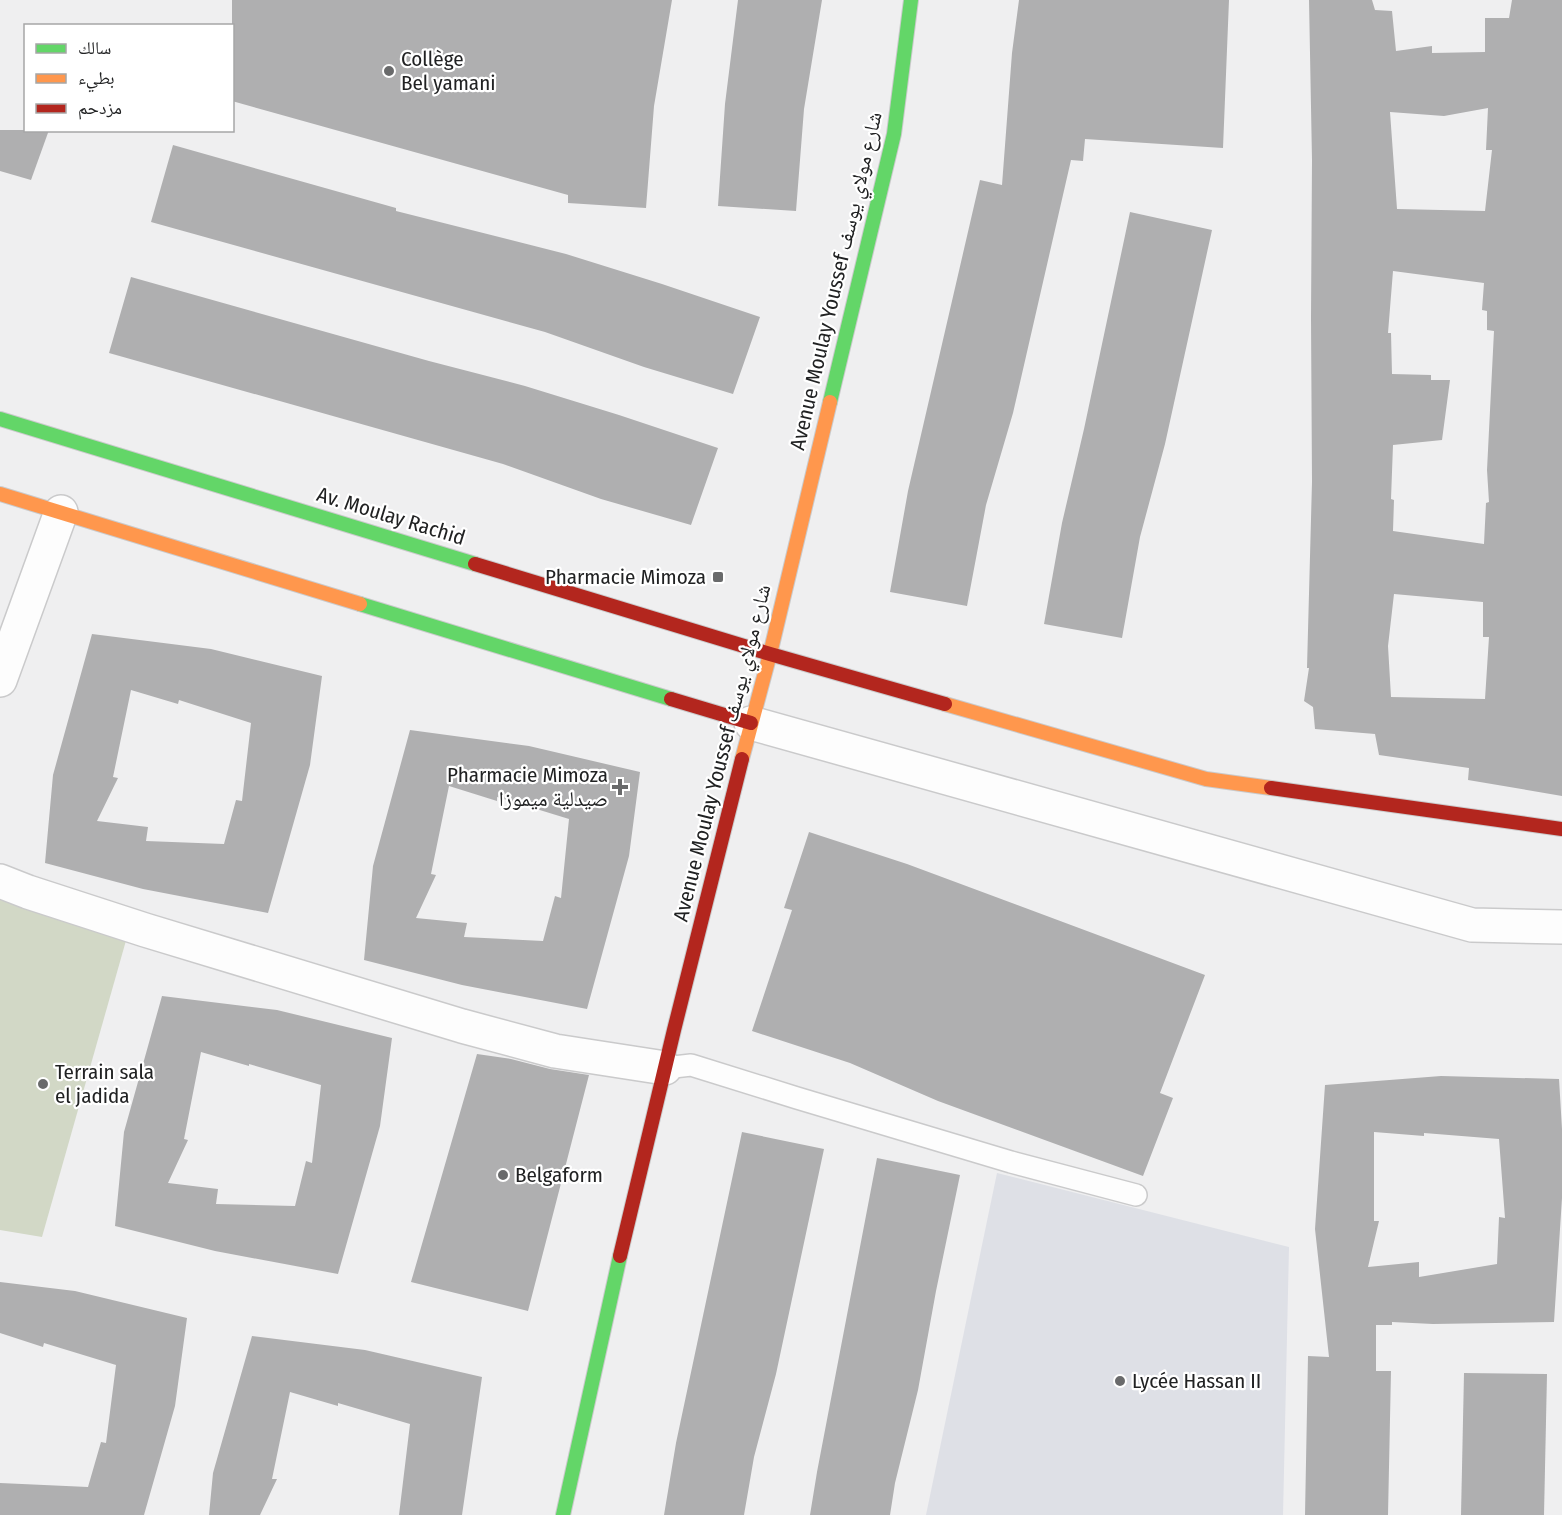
<svg xmlns="http://www.w3.org/2000/svg" width="1562" height="1515" viewBox="0 0 1562 1515" font-family="'Fira Sans Condensed','Noto Naskh Arabic',sans-serif">
<style>
.built{fill:#dee0e6}
.green{fill:#d2d8c6}
.building{fill:#afafb0;fill-rule:evenodd}
.lines{fill:none;stroke-linecap:round;stroke-linejoin:round}
.lane-casing{stroke:#cacacb;stroke-width:24}
.street-casing{stroke:#cacacb;stroke-width:36}
.fast-casing{stroke:#cacacb;stroke-width:16}
.slow-casing{stroke:#cacacb;stroke-width:16}
.jam-casing{stroke:#cacacb;stroke-width:16}
.lane{stroke:#fdfdfd;stroke-width:21}
.street{stroke:#fdfdfd;stroke-width:33}
.fast{stroke:#63d668;stroke-width:14}
.slow{stroke:#ff974d;stroke-width:14}
.jam{stroke:#b3261e;stroke-width:14}
.poi-dot{fill:#696a6b;stroke:#fff;stroke-width:2}
.labels{text-anchor:middle;stroke-width:4.5;stroke-linejoin:round;paint-order:stroke}
.poi-label{font-size:21px;fill:#212223;stroke:#fff;text-anchor:start}
.street-label{font-size:21px;fill:#212223;stroke:#fff}
</style>
<rect width="100%" height="100%" fill="#efeff0"/>
<!-- built -->
<path class="built" d="M 997,1173 L 1289,1247 L 1283,1515 L 926,1515 Z"/>
<!-- green -->
<path class="green" d="M 0,897 L 127,937 L 42,1237 L 0,1230 Z"/>
<!-- building -->
<g class="building">
<path d="M 232,0 L 672,0 L 654,106 L 646,208 L 568,203 L 568,195 L 232,101 Z"/>
<path d="M 738,0 L 822,0 L 804,109 L 796,211 L 718,206 L 725,104 Z"/>
<path d="M 1019,0 L 1229,0 L 1223,148 L 1085,139 L 1083,161 L 1071,160 L 1013,413 L 986,505 L 967,606 L 890,592 L 908,491 L 980,180 L 1002,185 L 1012,53 Z"/>
<path d="M 1309,0 L 1372,0 L 1375,10 L 1392,11 L 1396,51 L 1432,46 L 1432,53 L 1485,52 L 1485,18 L 1509,18 L 1512,0 L 1562,0 L 1562,796 L 1468,780 L 1469,768 L 1379,755 L 1375,734 L 1315,729 L 1313,707 L 1304,701 L 1309,668 L 1307,668 L 1312,482 L 1311,318 L 1312,160 ZM 1488,108 L 1486,150 L 1492,150 L 1485,211 L 1397,209 L 1390,112 L 1444,116 ZM 1393,271 L 1484,283 L 1482,310 L 1487,311 L 1487,330 L 1494,331 L 1487,470 L 1489,502 L 1486,503 L 1484,544 L 1393,531 L 1394,500 L 1391,499 L 1393,445 L 1442,440 L 1450,380 L 1431,380 L 1431,375 L 1392,374 L 1391,333 L 1388,333 ZM 1394,594 L 1483,602 L 1483,637 L 1489,637 L 1485,699 L 1391,697 L 1388,646 Z"/>
<path d="M 0,130 L 49,130 L 31,180 L 0,171 Z"/>
<path d="M 173,145 L 396,208 L 396,211 L 566,254 L 662,284 L 760,317 L 733,394 L 644,367 L 545,332 L 151,222 Z"/>
<path d="M 1130,212 L 1212,230 L 1165,444 L 1140,537 L 1122,638 L 1044,624 L 1062,523 L 1084,429 Z"/>
<path d="M 131,277 L 429,361 L 525,386 L 619,415 L 718,448 L 691,525 L 601,499 L 503,464 L 109,353 Z"/>
<path d="M 92,634 L 211,649 L 322,676 L 310,765 L 268,913 L 143,889 L 45,863 L 53,775 ZM 131,690 L 178,704 L 179,700 L 251,723 L 242,801 L 236,800 L 224,844 L 146,841 L 148,827 L 97,821 L 118,778 L 113,777 Z"/>
<path d="M 410,730 L 529,746 L 640,772 L 629,856 L 587,1009 L 462,985 L 364,960 L 373,866 ZM 449,786 L 497,801 L 497,797 L 569,819 L 561,898 L 555,896 L 543,941 L 464,937 L 467,923 L 416,918 L 436,875 L 431,874 Z"/>
<path d="M 809,832 L 907,864 L 1205,975 L 1160,1093 L 1173,1098 L 1143,1176 L 938,1101 L 850,1063 L 752,1031 L 792,910 L 784,908 Z"/>
<path d="M 162,996 L 277,1010 L 392,1038 L 380,1126 L 338,1274 L 215,1251 L 115,1226 L 124,1132 ZM 201,1052 L 249,1066 L 249,1064 L 321,1085 L 312,1163 L 306,1161 L 295,1206 L 216,1204 L 218,1189 L 168,1183 L 188,1140 L 184,1139 Z"/>
<path d="M 477,1054 L 511,1059 L 550,1069 L 589,1075 L 528,1311 L 411,1282 Z"/>
<path d="M 1441,1076 L 1559,1079 L 1562,1129 L 1562,1198 L 1554,1322 L 1433,1324 L 1392,1322 L 1392,1325 L 1376,1325 L 1376,1371 L 1391,1371 L 1388,1515 L 1305,1515 L 1308,1356 L 1329,1357 L 1315,1229 L 1325,1085 ZM 1374,1132 L 1424,1136 L 1424,1133 L 1499,1139 L 1505,1218 L 1499,1217 L 1497,1264 L 1419,1277 L 1419,1262 L 1368,1267 L 1379,1221 L 1374,1221 Z"/>
<path d="M 742,1132 L 824,1149 L 776,1374 L 754,1457 L 744,1515 L 664,1515 L 676,1443 Z"/>
<path d="M 877,1158 L 960,1175 L 936,1291 L 918,1390 L 895,1483 L 890,1515 L 810,1515 L 817,1472 Z"/>
<path d="M 0,1282 L 75,1291 L 187,1318 L 175,1406 L 144,1515 L 0,1515 L 0,1483 L 88,1487 L 101,1442 L 106,1443 L 116,1365 L 44,1343 L 43,1347 L 0,1333 Z"/>
<path d="M 252,1336 L 365,1350 L 482,1377 L 462,1515 L 399,1515 L 410,1424 L 338,1403 L 338,1406 L 290,1392 L 272,1479 L 277,1479 L 260,1515 L 209,1515 L 213,1473 Z"/>
<path d="M 1464,1373 L 1547,1374 L 1544,1515 L 1461,1515 Z"/>
</g>
<g class="lines">
<defs>
<path id="lane" d="M 665,1068 L 691,1065 L 797,1098 L 1011,1162 L 1136,1195"/>
<g id="street">
<path d="M 0,680 L 61,512"/>
<path d="M 751,723 L 1472,925 L 1562,927"/>
<path d="M 0,881 L 28,892 L 145,930 L 462,1026 L 555,1051 L 665,1068"/>
</g>
<g id="fast">
<path d="M 830,402 L 894,134 L 911,0"/>
<path d="M 0,419 L 475,564"/>
<path d="M 360,604 L 671,699"/>
<path d="M 563,1515 L 620,1256"/>
</g>
<g id="slow">
<path d="M 0,494 L 360,604"/>
<path d="M 945,704 L 1206,779 L 1271,788"/>
<path d="M 742,759 L 770,654 L 830,402"/>
</g>
<g id="jam">
<path d="M 475,564 L 770,654 L 945,704"/>
<path d="M 671,699 L 751,723"/>
<path d="M 1271,788 L 1562,829"/>
<path d="M 620,1256 L 674,1030 L 742,759"/>
</g>
</defs>
<!-- lane casing -->
<use href="#lane" class="lane-casing"/>
<!-- street casing -->
<use href="#street" class="street-casing"/>
<!-- fast casing -->
<use href="#fast" class="fast-casing"/>
<!-- slow casing -->
<use href="#slow" class="slow-casing"/>
<!-- jam casing -->
<use href="#jam" class="jam-casing"/>
<!-- lane -->
<use href="#lane" class="lane"/>
<!-- street -->
<use href="#street" class="street"/>
<!-- fast -->
<use href="#fast" class="fast"/>
<!-- slow -->
<use href="#slow" class="slow"/>
<!-- jam -->
<use href="#jam" class="jam"/>
</g>
<!-- markers -->
<g class="poi-dot">
<circle cx="389" cy="71" r="6"/>
<rect x="712" y="571" width="12" height="12" rx="3"/>
<path d="M617 778h6v6h6v6h-6v6h-6v-6h-6v-6h6z"/>
<circle cx="43" cy="1084" r="6"/>
<circle cx="503" cy="1175" r="6"/>
<circle cx="1120" cy="1381" r="6"/>
</g>
<g class="labels">
<!-- poi labels -->
<g class="poi-label">
<text x="401" y="66">Collège<tspan x="401" dy="24">Bel yamani</tspan></text>
<text x="706" y="584" text-anchor="end">Pharmacie Mimoza</text>
<text x="608" y="782" text-anchor="end">Pharmacie Mimoza<tspan x="608" dy="24">صيدلية ميموزا</tspan></text>
<text x="55" y="1079">Terrain sala<tspan x="55" dy="24">el jadida</tspan></text>
<text x="515" y="1182">Belgaform</text>
<text x="1132" y="1388">Lycée Hassan II</text>
</g>
<!-- street labels -->
<g class="street-label">
<text transform="translate(836 281) rotate(-77)" y="7">Avenue Moulay Youssef شارع مولاي يوسف</text>
<text transform="translate(391 516) rotate(17)" y="7">Av. Moulay Rachid</text>
<text transform="translate(722 753) rotate(-76)" y="7">Avenue Moulay Youssef شارع مولاي يوسف</text>
</g>
</g>
<!-- legend -->
<rect x="24" y="24" width="210" height="108" fill="#ffffff" stroke="#a6a7a7" stroke-width="1.5"/>
<rect x="36" y="44" width="30" height="9" fill="#63d668" stroke="#a6a7a7" stroke-width="1.5"/>
<text x="78" y="54" font-size="18" fill="#212223">سالك</text>
<rect x="36" y="74" width="30" height="9" fill="#ff974d" stroke="#a6a7a7" stroke-width="1.5"/>
<text x="78" y="84" font-size="18" fill="#212223">بطيء</text>
<rect x="36" y="104" width="30" height="9" fill="#b3261e" stroke="#a6a7a7" stroke-width="1.5"/>
<text x="78" y="114" font-size="18" fill="#212223">مزدحم</text>
</svg>
